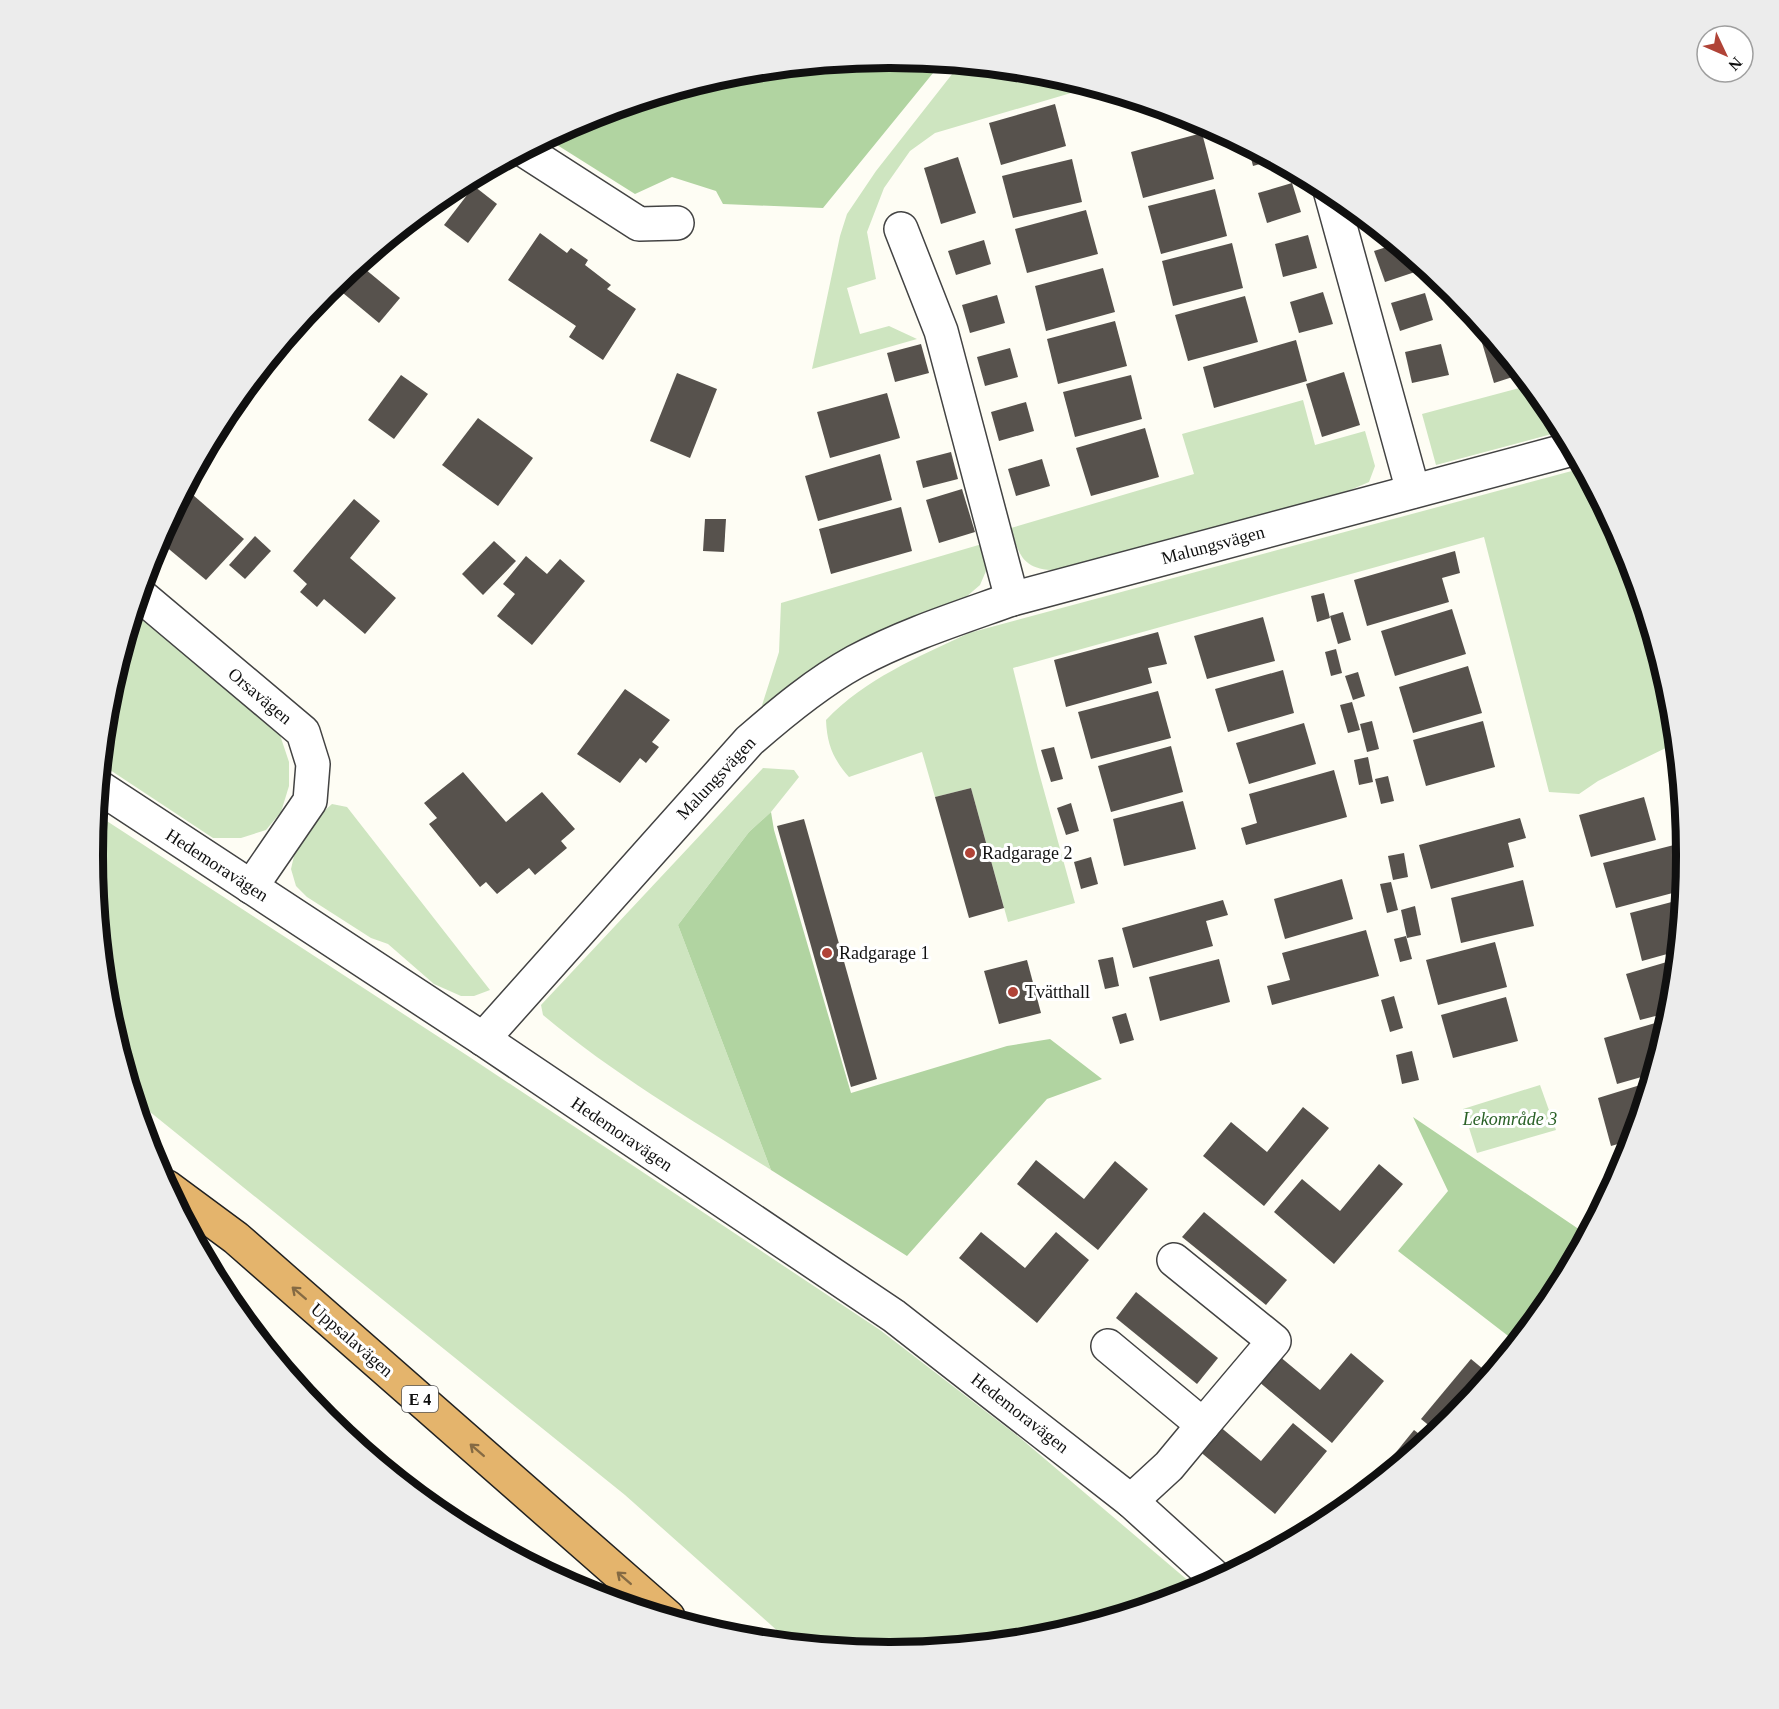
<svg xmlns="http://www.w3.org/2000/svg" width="1779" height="1709" viewBox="0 0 1779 1709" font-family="Georgia,serif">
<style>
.green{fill:#cee5c0}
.forest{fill:#b1d4a1}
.building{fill:#57524d}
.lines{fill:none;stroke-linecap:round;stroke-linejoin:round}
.minor-casing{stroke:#434343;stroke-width:36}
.highway-casing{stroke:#212121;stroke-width:36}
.minor{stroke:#fff;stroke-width:33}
.highway{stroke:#e4b46c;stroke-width:33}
.oneway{stroke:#856a43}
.poi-dot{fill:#b04337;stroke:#fff;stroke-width:2}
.labels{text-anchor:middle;stroke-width:6;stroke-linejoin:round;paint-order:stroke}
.shield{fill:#fff;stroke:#585858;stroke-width:1.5}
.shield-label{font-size:16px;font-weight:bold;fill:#101010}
.street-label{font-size:18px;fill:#101010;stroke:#fff}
.poi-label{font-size:18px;fill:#101010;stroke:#fff;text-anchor:start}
.park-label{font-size:18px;font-style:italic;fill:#2a6127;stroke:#fff}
.rim{fill:none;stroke:#101010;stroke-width:8}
</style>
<rect width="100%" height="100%" fill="#fefdf4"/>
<!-- green -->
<g class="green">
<path d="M 960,64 L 1045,72 L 1065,78 L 1071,93 L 935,133 L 910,151 L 884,188 L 867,232 L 876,279 L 847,288 L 860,334 L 889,326 L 917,339 L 812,369 L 840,236 L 847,214 L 876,171 Z"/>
<path d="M 1531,385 L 1553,412 L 1563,431 L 1436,465 L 1422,414 Z"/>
<path d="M 1303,400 L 1315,445 L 1365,431 L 1375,466 L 1369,482 L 1348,491 L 1059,570 C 1025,571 1019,558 1011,528 L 1194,474 L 1182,434 Z"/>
<path d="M 1583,468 L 1626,550 L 1672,699 L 1676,743 L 1598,781 L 1579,794 L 1549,792 L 1484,537 L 1013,668 L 1038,769 L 1075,903 L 1008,922 L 971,788 L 935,797 L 922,752 L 849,777 C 833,759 827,744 826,720 C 865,679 918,657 969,633 Z"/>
<path d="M 982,544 L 986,571 L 980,585 L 966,597 L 880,633 L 756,724 L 779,652 L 781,603 Z"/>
<path d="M 135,608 L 278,729 L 289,762 L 289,786 L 281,812 L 266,830 L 241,838 L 213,838 L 101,764 L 107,699 Z"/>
<path d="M 763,768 L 794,770 L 799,777 L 771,812 L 749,832 L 678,925 L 771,1170 C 694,1121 613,1074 543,1015 L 541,1005 Z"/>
<path d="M 332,804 L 347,807 L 490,990 L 474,996 L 461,996 L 434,984 L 388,944 L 371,938 L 307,897 L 296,886 L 291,869 L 294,856 L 316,818 Z"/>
<path d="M 96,814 L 468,1056 L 880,1330 L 1019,1437 L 1198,1589 L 1045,1637 L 890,1652 L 790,1642 L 625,1495 L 134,1099 L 107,1010 L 92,854 Z"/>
<path d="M 1540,1085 L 1556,1130 L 1477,1153 L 1463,1109 Z"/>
</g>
<!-- forest -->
<g class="forest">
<path d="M 890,57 L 942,62 L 823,208 L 723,204 L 716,191 L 672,177 L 635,194 L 546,138 L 585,118 L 734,72 Z"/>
<path d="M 771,812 L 774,830 L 851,1093 L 1007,1046 L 1050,1039 L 1102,1079 L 1047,1099 L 907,1256 L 771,1170 L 678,925 L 749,832 Z"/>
<path d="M 1413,1117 L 1583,1232 L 1589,1230 L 1552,1298 L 1516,1342 L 1398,1251 L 1448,1191 Z"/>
</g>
<!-- building -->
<g class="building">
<path d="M 1055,104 L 1066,146 L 1001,165 L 989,123 Z"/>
<path d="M 1202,133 L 1214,179 L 1143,198 L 1131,152 Z"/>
<path d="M 1248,146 L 1255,150 L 1274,160 L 1253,166 Z"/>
<path d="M 958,157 L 976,213 L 941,224 L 924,168 Z"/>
<path d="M 1072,159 L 1082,202 L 1013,218 L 1002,176 Z"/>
<path d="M 1292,183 L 1301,212 L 1267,223 L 1258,193 Z"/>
<path d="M 474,186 L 497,204 L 468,243 L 444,225 Z"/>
<path d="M 1215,189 L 1227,236 L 1161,254 L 1148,206 Z"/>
<path d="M 1086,210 L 1098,254 L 1027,273 L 1015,229 Z"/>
<path d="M 540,233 L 567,253 L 571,248 L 588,260 L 585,265 L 611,285 L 607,289 L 636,309 L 603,360 L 569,337 L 576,326 L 508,280 Z"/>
<path d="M 1308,235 L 1317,268 L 1283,277 L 1275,244 Z"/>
<path d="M 984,240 L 991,264 L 956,275 L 948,251 Z"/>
<path d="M 1232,243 L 1243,288 L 1173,306 L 1162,261 Z"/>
<path d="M 383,244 L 374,256 L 371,254 Z"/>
<path d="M 1396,244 L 1414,258 L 1418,271 L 1385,282 L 1374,251 Z"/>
<path d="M 1103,268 L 1115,312 L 1046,331 L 1035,286 Z"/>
<path d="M 365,269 L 400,298 L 379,323 L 343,293 Z"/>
<path d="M 1323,292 L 1333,324 L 1299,333 L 1290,302 Z"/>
<path d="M 1425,293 L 1433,320 L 1400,331 L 1391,303 Z"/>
<path d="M 997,295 L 1005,323 L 970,333 L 962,305 Z"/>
<path d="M 1245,296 L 1258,342 L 1188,361 L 1175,315 Z"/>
<path d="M 1470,310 L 1471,312 L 1483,327 L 1475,329 Z"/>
<path d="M 309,311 L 310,313 L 293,336 L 290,334 Z"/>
<path d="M 1115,321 L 1127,366 L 1058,384 L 1047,339 Z"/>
<path d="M 1489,334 L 1522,374 L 1494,383 L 1480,336 Z"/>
<path d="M 1296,340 L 1307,381 L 1214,408 L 1203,367 Z"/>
<path d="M 921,344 L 929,373 L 895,382 L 887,353 Z"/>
<path d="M 1441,344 L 1449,375 L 1412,383 L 1405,352 Z"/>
<path d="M 1010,348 L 1018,377 L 985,386 L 977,357 Z"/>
<path d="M 1344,372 L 1360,425 L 1322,437 L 1306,384 Z"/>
<path d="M 677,373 L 717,389 L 690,458 L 650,441 Z"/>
<path d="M 401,375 L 428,394 L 394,439 L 368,420 Z"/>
<path d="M 1131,375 L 1142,419 L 1075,437 L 1063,392 Z"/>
<path d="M 887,393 L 900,438 L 830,458 L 817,412 Z"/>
<path d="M 1026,402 L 1034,431 L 999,441 L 991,412 Z"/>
<path d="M 478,418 L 533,458 L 498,506 L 442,465 Z"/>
<path d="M 1145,428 L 1159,477 L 1091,496 L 1076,448 Z"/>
<path d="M 951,452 L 958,479 L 923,488 L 916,461 Z"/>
<path d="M 880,454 L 892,500 L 818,521 L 805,476 Z"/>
<path d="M 1042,459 L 1050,486 L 1016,496 L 1008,469 Z"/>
<path d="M 962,489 L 975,532 L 939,543 L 926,500 Z"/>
<path d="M 193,495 L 244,539 L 206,580 L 158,540 L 166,525 Z"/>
<path d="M 354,499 L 380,521 L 350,558 L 396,598 L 365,634 L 324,599 L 317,607 L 300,592 L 307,584 L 293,571 Z"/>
<path d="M 901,507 L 912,551 L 831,574 L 819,529 Z"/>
<path d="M 705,519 L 726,519 L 724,552 L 703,551 Z"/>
<path d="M 255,536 L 271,551 L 245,579 L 229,565 Z"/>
<path d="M 494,541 L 516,561 L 483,595 L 462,574 Z"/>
<path d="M 1455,551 L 1460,573 L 1442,578 L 1449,602 L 1367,626 L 1354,580 Z"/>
<path d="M 526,556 L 547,574 L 560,559 L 585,581 L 532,645 L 497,616 L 515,594 L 503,584 Z"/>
<path d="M 1324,593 L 1330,618 L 1317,622 L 1311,596 Z"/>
<path d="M 1452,609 L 1466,654 L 1395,676 L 1381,631 Z"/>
<path d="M 1343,612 L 1351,640 L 1338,644 L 1330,616 Z"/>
<path d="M 1263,617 L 1275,661 L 1207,679 L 1194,636 Z"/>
<path d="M 1158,632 L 1167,664 L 1148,668 L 1152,683 L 1066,707 L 1054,660 Z"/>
<path d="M 1336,649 L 1342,673 L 1331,676 L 1325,652 Z"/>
<path d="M 1468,666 L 1482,713 L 1413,733 L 1399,687 Z"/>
<path d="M 1283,670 L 1294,713 L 1228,732 L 1215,689 Z"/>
<path d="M 1358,672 L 1365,696 L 1353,700 L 1345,676 Z"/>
<path d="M 625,689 L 670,720 L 652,742 L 659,747 L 646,763 L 640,758 L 620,783 L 577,754 Z"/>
<path d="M 1158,691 L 1171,738 L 1091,759 L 1078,712 Z"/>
<path d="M 1352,702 L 1360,730 L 1348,733 L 1340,705 Z"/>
<path d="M 1372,721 L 1379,749 L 1367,752 L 1360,724 Z"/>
<path d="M 1483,721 L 1495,767 L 1426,786 L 1413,740 Z"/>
<path d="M 1304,723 L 1316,764 L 1249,784 L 1236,743 Z"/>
<path d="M 1171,746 L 1183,792 L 1111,812 L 1098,766 Z"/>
<path d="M 1054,747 L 1063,779 L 1051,782 L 1041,750 Z"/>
<path d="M 1368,757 L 1373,782 L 1359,785 L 1354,760 Z"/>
<path d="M 1334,770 L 1347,817 L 1246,845 L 1241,828 L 1257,823 L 1249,794 Z"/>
<path d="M 463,772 L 506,822 L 542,792 L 575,829 L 561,841 L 567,848 L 535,875 L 529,868 L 497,894 L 486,882 L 480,887 L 429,824 L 437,818 L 424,803 Z"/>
<path d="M 1388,776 L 1394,801 L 1381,804 L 1375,779 Z"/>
<path d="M 1679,778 L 1682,805 L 1681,805 L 1675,779 Z"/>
<path d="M 971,788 L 1004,908 L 969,918 L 935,797 Z"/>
<path d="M 1644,797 L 1656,840 L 1591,857 L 1579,815 Z"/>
<path d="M 1183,801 L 1196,849 L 1124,866 L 1113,819 Z"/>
<path d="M 1071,803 L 1079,831 L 1066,835 L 1057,808 Z"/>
<path d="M 1520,818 L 1526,838 L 1508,843 L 1514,867 L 1431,889 L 1419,845 Z"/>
<path d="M 804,819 L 877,1079 L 851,1087 L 777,826 Z"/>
<path d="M 1674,845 L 1684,890 L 1616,908 L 1603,863 Z"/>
<path d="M 1404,853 L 1408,877 L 1393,880 L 1388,856 Z"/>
<path d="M 1091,857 L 1098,884 L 1081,889 L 1074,862 Z"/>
<path d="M 1342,879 L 1353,919 L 1285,939 L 1274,899 Z"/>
<path d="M 1523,880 L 1534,926 L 1461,943 L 1451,898 Z"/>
<path d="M 1391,882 L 1398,910 L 1387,913 L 1380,884 Z"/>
<path d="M 1683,899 L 1678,951 L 1642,961 L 1630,913 Z"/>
<path d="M 1223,900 L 1228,915 L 1206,921 L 1213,946 L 1133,968 L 1122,928 Z"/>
<path d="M 1415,906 L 1421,935 L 1407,938 L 1401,910 Z"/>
<path d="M 1366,930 L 1379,976 L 1272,1005 L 1267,986 L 1290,980 L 1282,953 Z"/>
<path d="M 1406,936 L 1412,959 L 1400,962 L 1394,939 Z"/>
<path d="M 1495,942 L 1507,987 L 1438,1005 L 1426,960 Z"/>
<path d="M 1113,957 L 1119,986 L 1105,989 L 1098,960 Z"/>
<path d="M 1219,959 L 1230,1002 L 1160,1021 L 1149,977 Z"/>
<path d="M 1677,959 L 1671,1012 L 1640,1020 L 1626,974 Z"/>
<path d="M 1027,960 L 1041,1013 L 999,1024 L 984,971 Z"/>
<path d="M 1394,996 L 1403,1028 L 1390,1032 L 1381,1000 Z"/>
<path d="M 1506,997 L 1518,1041 L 1453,1058 L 1441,1015 Z"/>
<path d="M 1126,1013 L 1134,1040 L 1120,1044 L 1112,1017 Z"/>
<path d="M 1669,1019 L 1652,1074 L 1617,1084 L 1604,1038 Z"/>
<path d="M 1412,1051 L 1419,1080 L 1402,1084 L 1396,1055 Z"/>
<path d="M 1650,1082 L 1632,1140 L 1611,1146 L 1598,1098 Z"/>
<path d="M 1303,1107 L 1329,1128 L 1264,1206 L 1203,1156 L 1231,1122 L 1267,1152 Z"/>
<path d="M 1629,1151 L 1626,1160 L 1624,1164 L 1621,1153 Z"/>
<path d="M 1036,1160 L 1084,1199 L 1115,1161 L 1148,1189 L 1098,1250 L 1017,1184 Z"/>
<path d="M 1379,1164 L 1403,1184 L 1334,1264 L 1274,1212 L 1302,1179 L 1340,1211 Z"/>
<path d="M 1204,1212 L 1287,1280 L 1266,1305 L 1182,1237 Z"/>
<path d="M 981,1232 L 1025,1268 L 1056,1232 L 1089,1260 L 1037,1323 L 959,1258 Z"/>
<path d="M 1136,1292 L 1218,1358 L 1197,1384 L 1116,1318 Z"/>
<path d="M 1273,1351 L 1320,1390 L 1351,1353 L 1384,1381 L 1332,1443 L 1252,1376 Z"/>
<path d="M 1471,1359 L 1489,1374 L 1453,1419 L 1437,1432 L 1421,1419 Z"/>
<path d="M 1212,1420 L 1261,1461 L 1293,1423 L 1327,1451 L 1275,1514 L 1192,1445 Z"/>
<path d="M 1414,1430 L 1427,1440 L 1368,1488 L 1367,1488 Z"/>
</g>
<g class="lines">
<defs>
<g id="minor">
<path d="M 524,150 L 639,224 L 677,223"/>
<path d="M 1330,190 L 1413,491"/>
<path d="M 901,229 L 941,331 L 1012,599"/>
<path d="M 139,594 L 303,732 L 313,764 L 310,801 L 251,887"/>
<path d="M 99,787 L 483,1039 L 894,1316 L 1131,1501 L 1217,1579"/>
<path d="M 483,1039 L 749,741 C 782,712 817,683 855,662 C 905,635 959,618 1012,599 L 1572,449"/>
<path d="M 1108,1346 L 1203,1425 L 1274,1341 L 1174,1260"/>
<path d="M 1131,1501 L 1169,1466 L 1203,1425"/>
</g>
<path id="highway" d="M 167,1187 L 236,1238 L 668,1617"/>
</defs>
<!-- minor casing -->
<use href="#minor" class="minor-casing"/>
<!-- highway casing -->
<use href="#highway" class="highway-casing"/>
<!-- minor -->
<use href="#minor" class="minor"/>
<!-- highway -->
<use href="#highway" class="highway"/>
</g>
<!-- one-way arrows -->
<defs><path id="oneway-shaft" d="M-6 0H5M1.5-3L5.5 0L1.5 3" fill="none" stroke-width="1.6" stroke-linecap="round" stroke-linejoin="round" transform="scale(1.5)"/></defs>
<g class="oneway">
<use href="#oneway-shaft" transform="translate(299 1293) rotate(-139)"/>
<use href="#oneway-shaft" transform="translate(477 1450) rotate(-139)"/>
<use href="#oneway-shaft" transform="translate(624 1578) rotate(-139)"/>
</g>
<!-- markers -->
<g class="poi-dot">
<circle cx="970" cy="853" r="6"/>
<circle cx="827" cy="953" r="6"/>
<circle cx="1013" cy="992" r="6"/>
</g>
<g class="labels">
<!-- shield labels -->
<rect class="shield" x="402" y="1386" width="36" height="26" rx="4.5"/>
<g class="shield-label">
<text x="420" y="1405">E 4</text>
</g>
<!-- street labels -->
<g class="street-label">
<text transform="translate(1213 545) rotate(-15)" y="6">Malungsvägen</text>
<text transform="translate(260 696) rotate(40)" y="6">Orsavägen</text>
<text transform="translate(716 778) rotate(-47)" y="6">Malungsvägen</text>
<text transform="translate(217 865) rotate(33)" y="6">Hedemoravägen</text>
<text transform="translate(622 1134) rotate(34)" y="6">Hedemoravägen</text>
<text transform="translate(352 1340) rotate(41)" y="6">Uppsalavägen</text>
<text transform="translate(1020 1413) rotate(38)" y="6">Hedemoravägen</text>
</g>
<!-- poi labels -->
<g class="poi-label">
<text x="982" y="859">Radgarage 2</text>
<text x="839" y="959">Radgarage 1</text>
<text x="1025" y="998">Tvätthall</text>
</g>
<!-- park labels -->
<g class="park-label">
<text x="1510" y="1125">Lekområde 3</text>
</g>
</g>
<!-- crop -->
<path d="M0 0H1779V1709H0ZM889 68H890A786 786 0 0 1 1676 854V856A786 786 0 0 1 890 1642H889A786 786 0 0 1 103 856V854A786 786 0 0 1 889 68Z" fill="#ececec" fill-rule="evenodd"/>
<path class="rim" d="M889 68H890A786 786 0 0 1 1676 854V856A786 786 0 0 1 890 1642H889A786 786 0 0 1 103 856V854A786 786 0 0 1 889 68Z"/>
<!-- north arrow -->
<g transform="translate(1725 54) rotate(134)"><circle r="28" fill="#ffffff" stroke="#9f9f9f" stroke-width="1.5"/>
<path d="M0-4.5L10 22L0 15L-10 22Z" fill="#b04337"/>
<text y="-9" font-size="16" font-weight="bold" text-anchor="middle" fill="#101010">N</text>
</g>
</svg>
